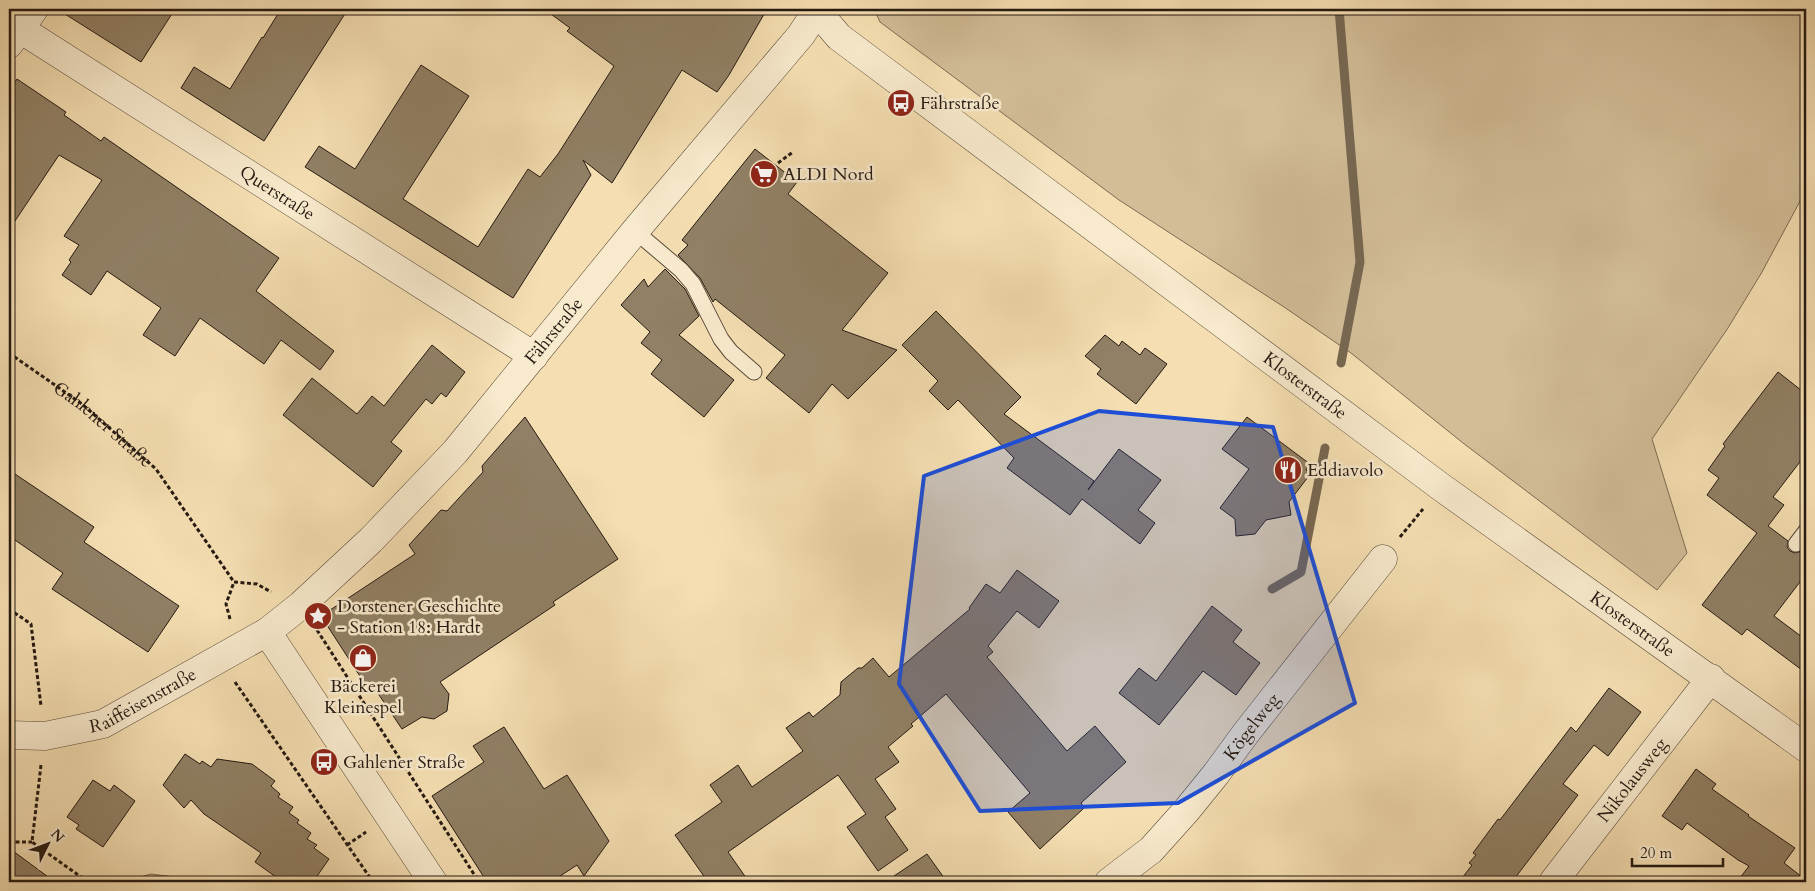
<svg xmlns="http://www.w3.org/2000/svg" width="1815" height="891" viewBox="0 0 1815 891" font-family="Cardo,serif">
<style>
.green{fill:#d2bd97;stroke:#7c6b54}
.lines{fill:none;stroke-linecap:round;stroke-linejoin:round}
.stream{stroke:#776852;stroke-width:9}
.building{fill:#918065;stroke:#251912}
.service-casing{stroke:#594a3a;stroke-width:17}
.minor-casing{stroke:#594a3a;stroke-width:29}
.path{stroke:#251912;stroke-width:3;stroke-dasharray:4 2.5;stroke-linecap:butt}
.service{stroke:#f8eacd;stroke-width:15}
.minor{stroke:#f8eacd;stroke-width:28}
.marked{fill:#1d4ed8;fill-opacity:0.2;stroke:#1d4ed8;stroke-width:4;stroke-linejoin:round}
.labels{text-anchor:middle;stroke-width:5;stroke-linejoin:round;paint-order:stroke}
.poi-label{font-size:18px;fill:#251912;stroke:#f8eacd;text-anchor:start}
.street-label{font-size:18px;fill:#251912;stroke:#f8eacd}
</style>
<rect width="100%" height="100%" fill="#f5dfb2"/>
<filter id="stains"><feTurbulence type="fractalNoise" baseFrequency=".004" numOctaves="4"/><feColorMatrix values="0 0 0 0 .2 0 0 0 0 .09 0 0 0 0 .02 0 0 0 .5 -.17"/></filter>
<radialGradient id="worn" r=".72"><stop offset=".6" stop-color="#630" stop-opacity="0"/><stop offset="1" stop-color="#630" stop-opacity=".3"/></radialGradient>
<!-- green -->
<g class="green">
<path d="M 874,9 L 1806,9 L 1806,190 L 1762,272 L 1728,328 L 1652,439 L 1687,553 L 1657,590 L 1463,443 L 1351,353 L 1284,307 L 1119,200 L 880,22 Z"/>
<path d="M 151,874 L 174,877 L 180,882 L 122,882 Z"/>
</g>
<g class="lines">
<!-- stream -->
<g class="stream">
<path d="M 1339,9 L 1360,262 L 1341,363"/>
<path d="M 1272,589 L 1301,572 L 1325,448"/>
</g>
</g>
<!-- building -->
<g class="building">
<path d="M 57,9 L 175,9 L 141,62 Z"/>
<path d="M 281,9 L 348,9 L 264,141 L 181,88 L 194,67 L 230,89 L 262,37 L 263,38 Z"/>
<path d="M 544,9 L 767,9 L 729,75 L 717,92 L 682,70 L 612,183 L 583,160 L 591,175 L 513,298 L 305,167 L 319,146 L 355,169 L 421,65 L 469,96 L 403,199 L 478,247 L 528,169 L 540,177 L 558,154 L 614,66 L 567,31 L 570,28 Z"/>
<path d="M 17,79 L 66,112 L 64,115 L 101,141 L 104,137 L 279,258 L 256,291 L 334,351 L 320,370 L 281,340 L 264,364 L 200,318 L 175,356 L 143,335 L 161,308 L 107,271 L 91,295 L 62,275 L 71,262 L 69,260 L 79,245 L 64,236 L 102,180 L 59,155 L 9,230 L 9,91 Z"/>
<path d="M 755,149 L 797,182 L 788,194 L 888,273 L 842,330 L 897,350 L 848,399 L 832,384 L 809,413 L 766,378 L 785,355 L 715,299 L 713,302 L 700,278 L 678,255 L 688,245 L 682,240 Z"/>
<path d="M 665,269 L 685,289 L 699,316 L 679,335 L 734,380 L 704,417 L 651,374 L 662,360 L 641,343 L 650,332 L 621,305 L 644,279 L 648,287 Z"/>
<path d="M 936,311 L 1021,397 L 1004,414 L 1094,481 L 1088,490 L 1119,449 L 1161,480 L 1138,510 L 1155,523 L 1140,544 L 1082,499 L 1070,515 L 1007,468 L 1014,458 L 958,400 L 948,410 L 929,391 L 938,381 L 902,345 Z"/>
<path d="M 1105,335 L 1119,346 L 1122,341 L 1140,355 L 1145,348 L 1167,364 L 1136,404 L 1097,374 L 1101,369 L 1085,356 Z"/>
<path d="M 432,345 L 465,372 L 446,397 L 441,393 L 432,404 L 426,399 L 391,442 L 402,451 L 373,487 L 283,415 L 312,378 L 357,414 L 372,396 L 384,406 Z"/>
<path d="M 1778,372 L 1806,394 L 1806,454 L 1773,497 L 1784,505 L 1768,526 L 1788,541 L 1787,547 L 1790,551 L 1795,553 L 1802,551 L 1806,555 L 1806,574 L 1774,616 L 1806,640 L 1806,673 L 1747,629 L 1742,635 L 1702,605 L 1757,533 L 1707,495 L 1719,478 L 1708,470 L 1725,446 L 1723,444 Z"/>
<path d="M 525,417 L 618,559 L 553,602 L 555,605 L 440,682 L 449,694 L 447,711 L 434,719 L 422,717 L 402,729 L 375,689 L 367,687 L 321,616 L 415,554 L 409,545 L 441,510 L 447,511 L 483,472 L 482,466 Z"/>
<path d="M 1247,417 L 1310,464 L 1306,470 L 1311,473 L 1289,502 L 1291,515 L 1266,520 L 1255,534 L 1236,536 L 1235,519 L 1220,508 L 1249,469 L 1222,449 Z"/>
<path d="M 9,470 L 94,527 L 84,542 L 179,606 L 148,652 L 52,589 L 63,573 L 9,536 Z"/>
<path d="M 1017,570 L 1059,601 L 1039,628 L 1017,611 L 988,646 L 993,652 L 987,657 L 1067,751 L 1095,726 L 1126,762 L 1081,803 L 1084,808 L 1040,849 L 1008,812 L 1030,793 L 946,694 L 911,724 L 913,726 L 888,747 L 899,762 L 875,779 L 896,809 L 885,817 L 908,850 L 878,871 L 847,827 L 866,814 L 838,775 L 728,852 L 749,882 L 708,882 L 675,835 L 722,802 L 710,785 L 738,765 L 752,787 L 803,751 L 786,728 L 809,712 L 813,717 L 840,695 L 841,682 L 858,668 L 862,668 L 873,658 L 889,677 L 970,609 L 969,608 L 986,584 L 1000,593 Z"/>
<path d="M 1212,606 L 1242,630 L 1233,642 L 1260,663 L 1236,695 L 1203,671 L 1159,725 L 1119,693 L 1139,668 L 1156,681 Z"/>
<path d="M 1609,688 L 1641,712 L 1608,756 L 1594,745 L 1563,784 L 1578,795 L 1512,882 L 1459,882 L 1472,865 L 1469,863 L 1476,855 L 1473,853 L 1498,819 L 1500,820 L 1571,727 L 1576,732 Z"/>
<path d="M 504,727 L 544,789 L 567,775 L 609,841 L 584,876 L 577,865 L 551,882 L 487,882 L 432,796 L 484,762 L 473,746 Z"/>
<path d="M 185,754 L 200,764 L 202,761 L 211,767 L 217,759 L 252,764 L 275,781 L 271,786 L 280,794 L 278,797 L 293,807 L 289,813 L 299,820 L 297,823 L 311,833 L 307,839 L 317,845 L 314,848 L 329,859 L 313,882 L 283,882 L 255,862 L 261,853 L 204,814 L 191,800 L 184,808 L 163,785 Z"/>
<path d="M 1696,769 L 1716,784 L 1712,789 L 1749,815 L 1748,816 L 1795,848 L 1784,863 L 1806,880 L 1806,882 L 1737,882 L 1749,866 L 1738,860 L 1687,823 L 1682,830 L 1662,816 Z"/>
<path d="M 93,780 L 110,791 L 114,785 L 135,801 L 103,847 L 76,829 L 79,825 L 67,817 Z"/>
<path d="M 9,848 L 55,882 L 9,882 Z"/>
<path d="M 927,854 L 947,882 L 885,882 Z"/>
</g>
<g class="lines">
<defs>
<g id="service">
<path d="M 635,231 L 681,270 L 693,284 L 721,339 L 731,352 L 754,372"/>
<path d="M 1796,544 L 1806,531"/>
</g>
<g id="minor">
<path id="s2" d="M 815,9 L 839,37 L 1441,487 L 1806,748"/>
<path id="s3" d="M 9,22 L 534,356"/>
<path d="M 9,44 L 34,9"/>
<path d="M 267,632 L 433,882"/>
<path id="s4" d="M 9,735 L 45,736 L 103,724 L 267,632 L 301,605 L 371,540 L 455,452 L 635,231 L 801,35 L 818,9"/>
<path id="s5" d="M 1109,882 L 1151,850 L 1186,811 L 1216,774 L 1246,733 L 1383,559"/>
<path id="s6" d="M 1553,882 L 1711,678"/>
</g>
</defs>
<!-- service casing -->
<use href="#service" class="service-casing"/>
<!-- minor casing -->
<use href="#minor" class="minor-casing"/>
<!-- path -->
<g class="path">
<path d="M 778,163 L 793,152"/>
<path id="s1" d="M 9,353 L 82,404 L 156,469 L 234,582"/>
<path d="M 1400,537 L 1423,509"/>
<path d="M 234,582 L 257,584 L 271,592"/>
<path d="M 9,609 L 31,624 L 41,706"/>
<path d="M 230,619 L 226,604 L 234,582"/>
<path d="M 317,630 L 479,882"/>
<path d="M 235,682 L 373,882"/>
<path d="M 41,765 L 32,842 L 88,882"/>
<path d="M 9,842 L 32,842"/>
<path d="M 347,845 L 366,832"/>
</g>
<!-- service -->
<use href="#service" class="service"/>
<!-- minor -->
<use href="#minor" class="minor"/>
</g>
<!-- marked area -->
<path class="marked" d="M 1099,411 L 1273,427 L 1355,703 L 1178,803 L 980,811 L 899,684 L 924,476 Z"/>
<!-- icons -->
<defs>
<symbol id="bus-disc" viewBox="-11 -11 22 22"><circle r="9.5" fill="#8f2418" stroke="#f8eacd"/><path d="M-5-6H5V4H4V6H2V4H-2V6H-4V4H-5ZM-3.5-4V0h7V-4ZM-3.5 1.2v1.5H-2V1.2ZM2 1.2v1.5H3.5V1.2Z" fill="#fff"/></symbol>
<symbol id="supermarket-disc" viewBox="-11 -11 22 22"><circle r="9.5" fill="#8f2418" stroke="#f8eacd"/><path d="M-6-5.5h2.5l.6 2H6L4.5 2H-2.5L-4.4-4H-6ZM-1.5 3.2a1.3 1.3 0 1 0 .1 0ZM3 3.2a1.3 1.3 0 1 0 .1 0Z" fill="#fff"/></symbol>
<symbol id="restaurant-disc" viewBox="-11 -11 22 22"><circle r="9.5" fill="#8f2418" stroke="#f8eacd"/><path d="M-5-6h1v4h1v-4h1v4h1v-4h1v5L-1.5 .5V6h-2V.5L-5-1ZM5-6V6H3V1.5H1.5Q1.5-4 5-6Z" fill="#fff"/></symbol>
<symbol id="sight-disc" viewBox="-11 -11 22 22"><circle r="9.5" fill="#8f2418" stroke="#f8eacd"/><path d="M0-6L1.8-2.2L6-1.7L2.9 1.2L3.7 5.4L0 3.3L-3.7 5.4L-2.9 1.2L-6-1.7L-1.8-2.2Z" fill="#fff"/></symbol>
<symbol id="shop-disc" viewBox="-11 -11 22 22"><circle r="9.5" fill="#8f2418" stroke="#f8eacd"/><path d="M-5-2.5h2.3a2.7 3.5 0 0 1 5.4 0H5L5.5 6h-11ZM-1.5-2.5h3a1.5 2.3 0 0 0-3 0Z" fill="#fff"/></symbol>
</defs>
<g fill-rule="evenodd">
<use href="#bus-disc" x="885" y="87" width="32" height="32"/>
<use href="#supermarket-disc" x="748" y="158" width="32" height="32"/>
<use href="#restaurant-disc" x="1272" y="454" width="32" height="32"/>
<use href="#sight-disc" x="302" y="600" width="32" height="32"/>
<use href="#shop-disc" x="347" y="642" width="32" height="32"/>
<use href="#bus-disc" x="308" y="746" width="32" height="32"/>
</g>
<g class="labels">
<!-- poi labels -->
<g class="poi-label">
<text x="920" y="109">Fährstraße</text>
<text x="783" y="180">ALDI Nord</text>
<text x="1307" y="476">Eddiavolo</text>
<text x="337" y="612">Dorstener Geschichte<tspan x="337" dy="21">- Station 18: Hardt</tspan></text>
<text x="363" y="692" text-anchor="middle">Bäckerei<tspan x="363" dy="21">Kleinespel</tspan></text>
<text x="343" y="768">Gahlener Straße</text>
</g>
<!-- street labels -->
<g class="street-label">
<text dy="6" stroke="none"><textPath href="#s3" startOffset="318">Querstraße</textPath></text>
<text dy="6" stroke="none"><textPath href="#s4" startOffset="700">Fährstraße</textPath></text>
<text dy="6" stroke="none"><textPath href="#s2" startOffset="619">Klosterstraße</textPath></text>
<text dy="6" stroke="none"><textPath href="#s1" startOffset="118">Gahlener Straße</textPath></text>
<text dy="6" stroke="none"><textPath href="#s2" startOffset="1024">Klosterstraße</textPath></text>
<text dy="6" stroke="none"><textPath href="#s4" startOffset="141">Raiffeisenstraße</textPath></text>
<text dy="6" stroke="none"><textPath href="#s5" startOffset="212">Kögelweg</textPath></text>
<text dy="6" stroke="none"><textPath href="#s6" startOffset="129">Nikolausweg</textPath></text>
</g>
</g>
<!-- margin -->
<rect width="1815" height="891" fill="none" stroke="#f5dfb2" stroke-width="30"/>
<rect x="10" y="10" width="1795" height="871" fill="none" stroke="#251912" stroke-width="2.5"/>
<rect x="15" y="15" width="1785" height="861" fill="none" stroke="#251912"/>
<!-- north arrow -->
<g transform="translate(48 844) rotate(48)" stroke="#f8eacd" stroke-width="4" paint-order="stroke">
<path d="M0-4L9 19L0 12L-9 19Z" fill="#251912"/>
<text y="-8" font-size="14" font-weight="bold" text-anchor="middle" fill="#251912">N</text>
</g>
<!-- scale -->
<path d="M1632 858v8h91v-8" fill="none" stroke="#251912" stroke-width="2.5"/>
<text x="1640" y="858" font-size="15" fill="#251912" stroke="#f8eacd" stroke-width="4" paint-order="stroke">20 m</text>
<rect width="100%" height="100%" filter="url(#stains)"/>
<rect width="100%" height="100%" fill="url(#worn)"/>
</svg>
